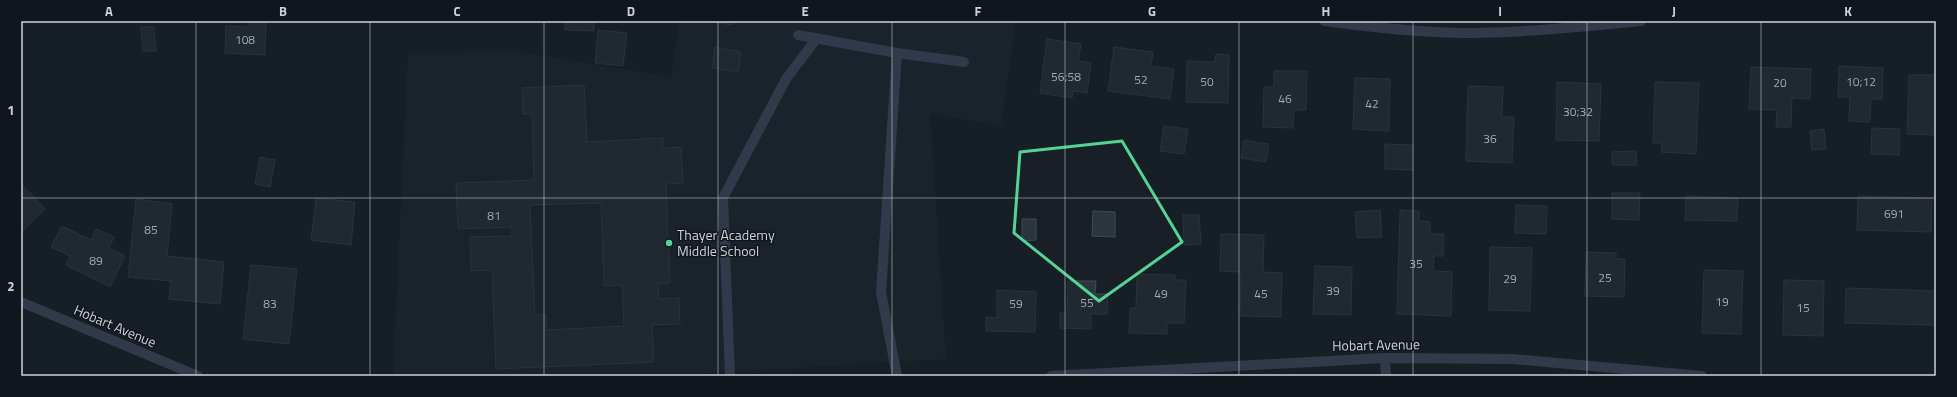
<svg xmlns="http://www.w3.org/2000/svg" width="1957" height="397" viewBox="0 0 1957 397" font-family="'Titillium Web',sans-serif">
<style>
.built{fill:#1e2734}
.building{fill:#2a353c;stroke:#404b52;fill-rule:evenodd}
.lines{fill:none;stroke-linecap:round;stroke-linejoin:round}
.lane{stroke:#525a77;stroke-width:10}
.street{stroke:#525a77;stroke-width:10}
.marked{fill:none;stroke:#54d396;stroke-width:3;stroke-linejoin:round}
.grid{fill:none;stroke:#cdd2d8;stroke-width:1;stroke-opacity:0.55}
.poi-dot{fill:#54d396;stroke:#0f161d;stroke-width:1.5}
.labels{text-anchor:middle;stroke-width:3;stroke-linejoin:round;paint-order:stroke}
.number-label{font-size:12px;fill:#a4abb1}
.poi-label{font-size:14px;fill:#cdd2d8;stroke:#0f161d;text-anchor:start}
.street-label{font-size:14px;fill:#cdd2d8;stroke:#0f161d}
.neatline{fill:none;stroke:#cdd2d8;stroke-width:1.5}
.grid-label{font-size:13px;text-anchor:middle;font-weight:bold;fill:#cdd2d8}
</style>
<rect width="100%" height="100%" fill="#181f27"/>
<!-- built -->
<path class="built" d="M 680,21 L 1016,21 L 1001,126 L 930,113 L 946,359 L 656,376 L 393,376 L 408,53 L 515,51 L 671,77 Z"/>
<!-- building -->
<g class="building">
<path d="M 248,21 L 266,21 L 265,55 L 225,53 L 226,26 L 248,27 Z"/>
<path d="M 565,21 L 594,21 L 594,31 L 565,30 Z"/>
<path d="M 706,21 L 733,21 L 733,25 Z"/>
<path d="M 141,27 L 154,27 L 156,51 L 143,51 Z"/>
<path d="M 598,30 L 627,33 L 623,66 L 595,63 Z"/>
<path d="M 1047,39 L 1081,44 L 1078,61 L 1091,63 L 1087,93 L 1073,91 L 1072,98 L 1040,93 Z"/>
<path d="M 715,47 L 741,52 L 738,72 L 712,68 Z"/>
<path d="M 1114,47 L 1153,52 L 1151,66 L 1174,69 L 1170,99 L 1108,91 Z"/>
<path d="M 1216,54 L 1229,55 L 1228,103 L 1186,102 L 1187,61 L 1215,62 Z"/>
<path d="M 1839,66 L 1883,68 L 1882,99 L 1871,99 L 1870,122 L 1849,121 L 1850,97 L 1838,97 Z"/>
<path d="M 1751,67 L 1811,69 L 1810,99 L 1792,98 L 1791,127 L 1776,127 L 1777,110 L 1749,109 Z"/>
<path d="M 1274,71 L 1307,71 L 1306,110 L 1294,110 L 1293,128 L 1263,127 L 1264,87 L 1274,87 Z"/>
<path d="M 1909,75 L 1936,75 L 1936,135 L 1907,134 Z"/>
<path d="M 1355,78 L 1390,79 L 1389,131 L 1353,129 Z"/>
<path d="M 1557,82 L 1601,84 L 1599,141 L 1556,140 Z"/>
<path d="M 1655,82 L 1699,83 L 1696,154 L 1661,152 L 1662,143 L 1653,143 Z"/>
<path d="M 584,85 L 587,142 L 663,138 L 663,148 L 681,147 L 683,183 L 666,184 L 670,283 L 658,284 L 659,299 L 679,298 L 680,324 L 652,325 L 654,362 L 496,369 L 492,270 L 471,271 L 470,237 L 512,236 L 512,227 L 458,229 L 456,183 L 534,180 L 532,114 L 523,114 L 522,88 ZM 601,203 L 604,286 L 622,285 L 624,326 L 546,330 L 546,314 L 535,315 L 530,205 Z"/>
<path d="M 1468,86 L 1503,87 L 1502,117 L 1514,117 L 1512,163 L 1466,161 Z"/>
<path d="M 1164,126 L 1188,129 L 1184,154 L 1160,151 Z"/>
<path d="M 1872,128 L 1900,129 L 1899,155 L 1871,154 Z"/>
<path d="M 1824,129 L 1826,149 L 1812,150 L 1810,131 Z"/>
<path d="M 1244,140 L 1269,144 L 1266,162 L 1241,158 Z"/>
<path d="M 1385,144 L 1413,145 L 1413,170 L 1385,169 Z"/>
<path d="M 1636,151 L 1637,165 L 1612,165 L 1612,152 Z"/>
<path d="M 260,157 L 275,160 L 270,187 L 255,184 Z"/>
<path d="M 21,184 L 45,209 L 21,232 Z"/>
<path d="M 1612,193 L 1640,193 L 1639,220 L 1612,219 Z"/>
<path d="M 1686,196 L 1738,198 L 1737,221 L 1685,220 Z"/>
<path d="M 1858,196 L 1932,198 L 1931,232 L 1857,230 Z"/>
<path d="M 316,198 L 355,202 L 351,245 L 311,240 Z"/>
<path d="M 136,199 L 172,204 L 167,256 L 224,262 L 220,304 L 169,299 L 171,281 L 128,277 Z"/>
<path d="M 1516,205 L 1547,206 L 1546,234 L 1515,233 Z"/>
<path d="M 1380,210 L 1382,237 L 1357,238 L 1355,212 Z"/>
<path d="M 1400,210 L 1419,211 L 1419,221 L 1430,222 L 1430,234 L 1444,234 L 1443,256 L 1434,256 L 1433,271 L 1452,272 L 1451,316 L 1397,314 Z"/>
<path d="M 1093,211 L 1115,212 L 1115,237 L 1092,236 Z"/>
<path d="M 1183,215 L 1199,215 L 1201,244 L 1184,245 Z"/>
<path d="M 1022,219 L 1036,219 L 1036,240 L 1022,241 Z"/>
<path d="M 62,226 L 91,240 L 96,229 L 114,237 L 109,248 L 125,256 L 110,287 L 66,265 L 70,256 L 51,247 Z"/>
<path d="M 1221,234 L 1264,235 L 1263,272 L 1282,273 L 1281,317 L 1240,316 L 1241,272 L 1220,271 Z"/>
<path d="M 1490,247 L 1532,248 L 1530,311 L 1489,310 Z"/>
<path d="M 1586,252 L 1616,253 L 1616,259 L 1625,259 L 1624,297 L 1585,296 Z"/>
<path d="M 251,265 L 297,269 L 289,344 L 243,339 Z"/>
<path d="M 1315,266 L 1352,267 L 1351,315 L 1313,314 Z"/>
<path d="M 1704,270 L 1743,271 L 1741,334 L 1702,333 Z"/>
<path d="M 1137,274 L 1175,275 L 1175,280 L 1186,280 L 1184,323 L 1167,323 L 1167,334 L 1129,333 L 1130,308 L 1136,308 Z"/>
<path d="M 1784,280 L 1824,281 L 1823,336 L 1783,335 Z"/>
<path d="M 1068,281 L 1096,281 L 1095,294 L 1108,294 L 1107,314 L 1091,314 L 1091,329 L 1060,328 L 1060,313 L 1067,313 Z"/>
<path d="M 1846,288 L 1936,291 L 1936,325 L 1845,323 Z"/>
<path d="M 997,290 L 1036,292 L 1035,332 L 986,331 L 986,317 L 997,318 Z"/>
</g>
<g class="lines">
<!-- lane -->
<g class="lane">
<path d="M 798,35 L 897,53 L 964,62"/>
<path d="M 897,53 L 881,292 L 897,376"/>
<path d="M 1385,358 L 1386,376"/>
<path d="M 730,376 L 723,198 L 786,79 L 817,38"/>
</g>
<!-- street -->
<g class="street">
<path d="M 1324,21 C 1369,27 1414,32 1460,33 C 1520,33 1581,27 1641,21"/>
<path d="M 21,302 L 198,376"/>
<path d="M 1051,376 L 1385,358 L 1512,359 L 1702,376"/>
</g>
</g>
<!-- marked area -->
<path d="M0 0H1957V397H0ZM 1122,141 L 1182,242 L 1099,301 L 1014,233 L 1020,152 Z" fill="#181f27" fill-opacity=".55" fill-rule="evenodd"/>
<path class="marked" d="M 1122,141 L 1182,242 L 1099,301 L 1014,233 L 1020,152 Z"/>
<!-- grid -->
<path class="grid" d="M 196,21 L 196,376M 370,21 L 370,376M 544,21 L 544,376M 718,21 L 718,376M 892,21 L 892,376M 1065,21 L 1065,376M 1239,21 L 1239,376M 1413,21 L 1413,376M 1587,21 L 1587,376M 1761,21 L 1761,376M 21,198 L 1936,198"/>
<!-- markers -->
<circle class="poi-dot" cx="669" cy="243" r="4"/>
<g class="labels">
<!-- number labels -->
<g class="number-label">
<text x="245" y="44">108</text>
<text x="1066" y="81">56;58</text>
<text x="1141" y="84">52</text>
<text x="1207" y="86">50</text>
<text x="1861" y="86">10;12</text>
<text x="1780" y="87">20</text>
<text x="1285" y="103">46</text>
<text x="1372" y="108">42</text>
<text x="1578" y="116">30;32</text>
<text x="1490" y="143">36</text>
<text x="1894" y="218">691</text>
<text x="494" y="220">81</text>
<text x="151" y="234">85</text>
<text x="96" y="265">89</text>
<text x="1416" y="268">35</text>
<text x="1605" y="282">25</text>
<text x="1510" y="283">29</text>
<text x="1333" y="295">39</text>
<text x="1161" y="298">49</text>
<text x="1261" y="298">45</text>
<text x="1722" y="306">19</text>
<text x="1087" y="307">55</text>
<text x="270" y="308">83</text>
<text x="1016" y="308">59</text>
<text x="1803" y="312">15</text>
</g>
<!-- poi labels -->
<g class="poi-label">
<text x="677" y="240">Thayer Academy<tspan x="677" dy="16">Middle School</tspan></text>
</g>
<!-- street labels -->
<g class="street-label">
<text transform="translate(115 326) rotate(23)" y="5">Hobart Avenue</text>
<text transform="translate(1376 345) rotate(-1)" y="5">Hobart Avenue</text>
</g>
</g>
<!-- border -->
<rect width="1957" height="397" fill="none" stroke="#0f161d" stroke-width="44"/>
<rect x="22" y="22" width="1913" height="353" class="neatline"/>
<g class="grid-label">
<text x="109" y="16">A</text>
<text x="283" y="16">B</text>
<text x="457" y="16">C</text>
<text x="631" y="16">D</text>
<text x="805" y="16">E</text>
<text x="978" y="16">F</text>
<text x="1152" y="16">G</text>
<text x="1326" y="16">H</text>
<text x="1500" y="16">I</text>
<text x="1674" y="16">J</text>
<text x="1848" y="16">K</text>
<text x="11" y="115">1</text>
<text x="11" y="291">2</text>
</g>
</svg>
